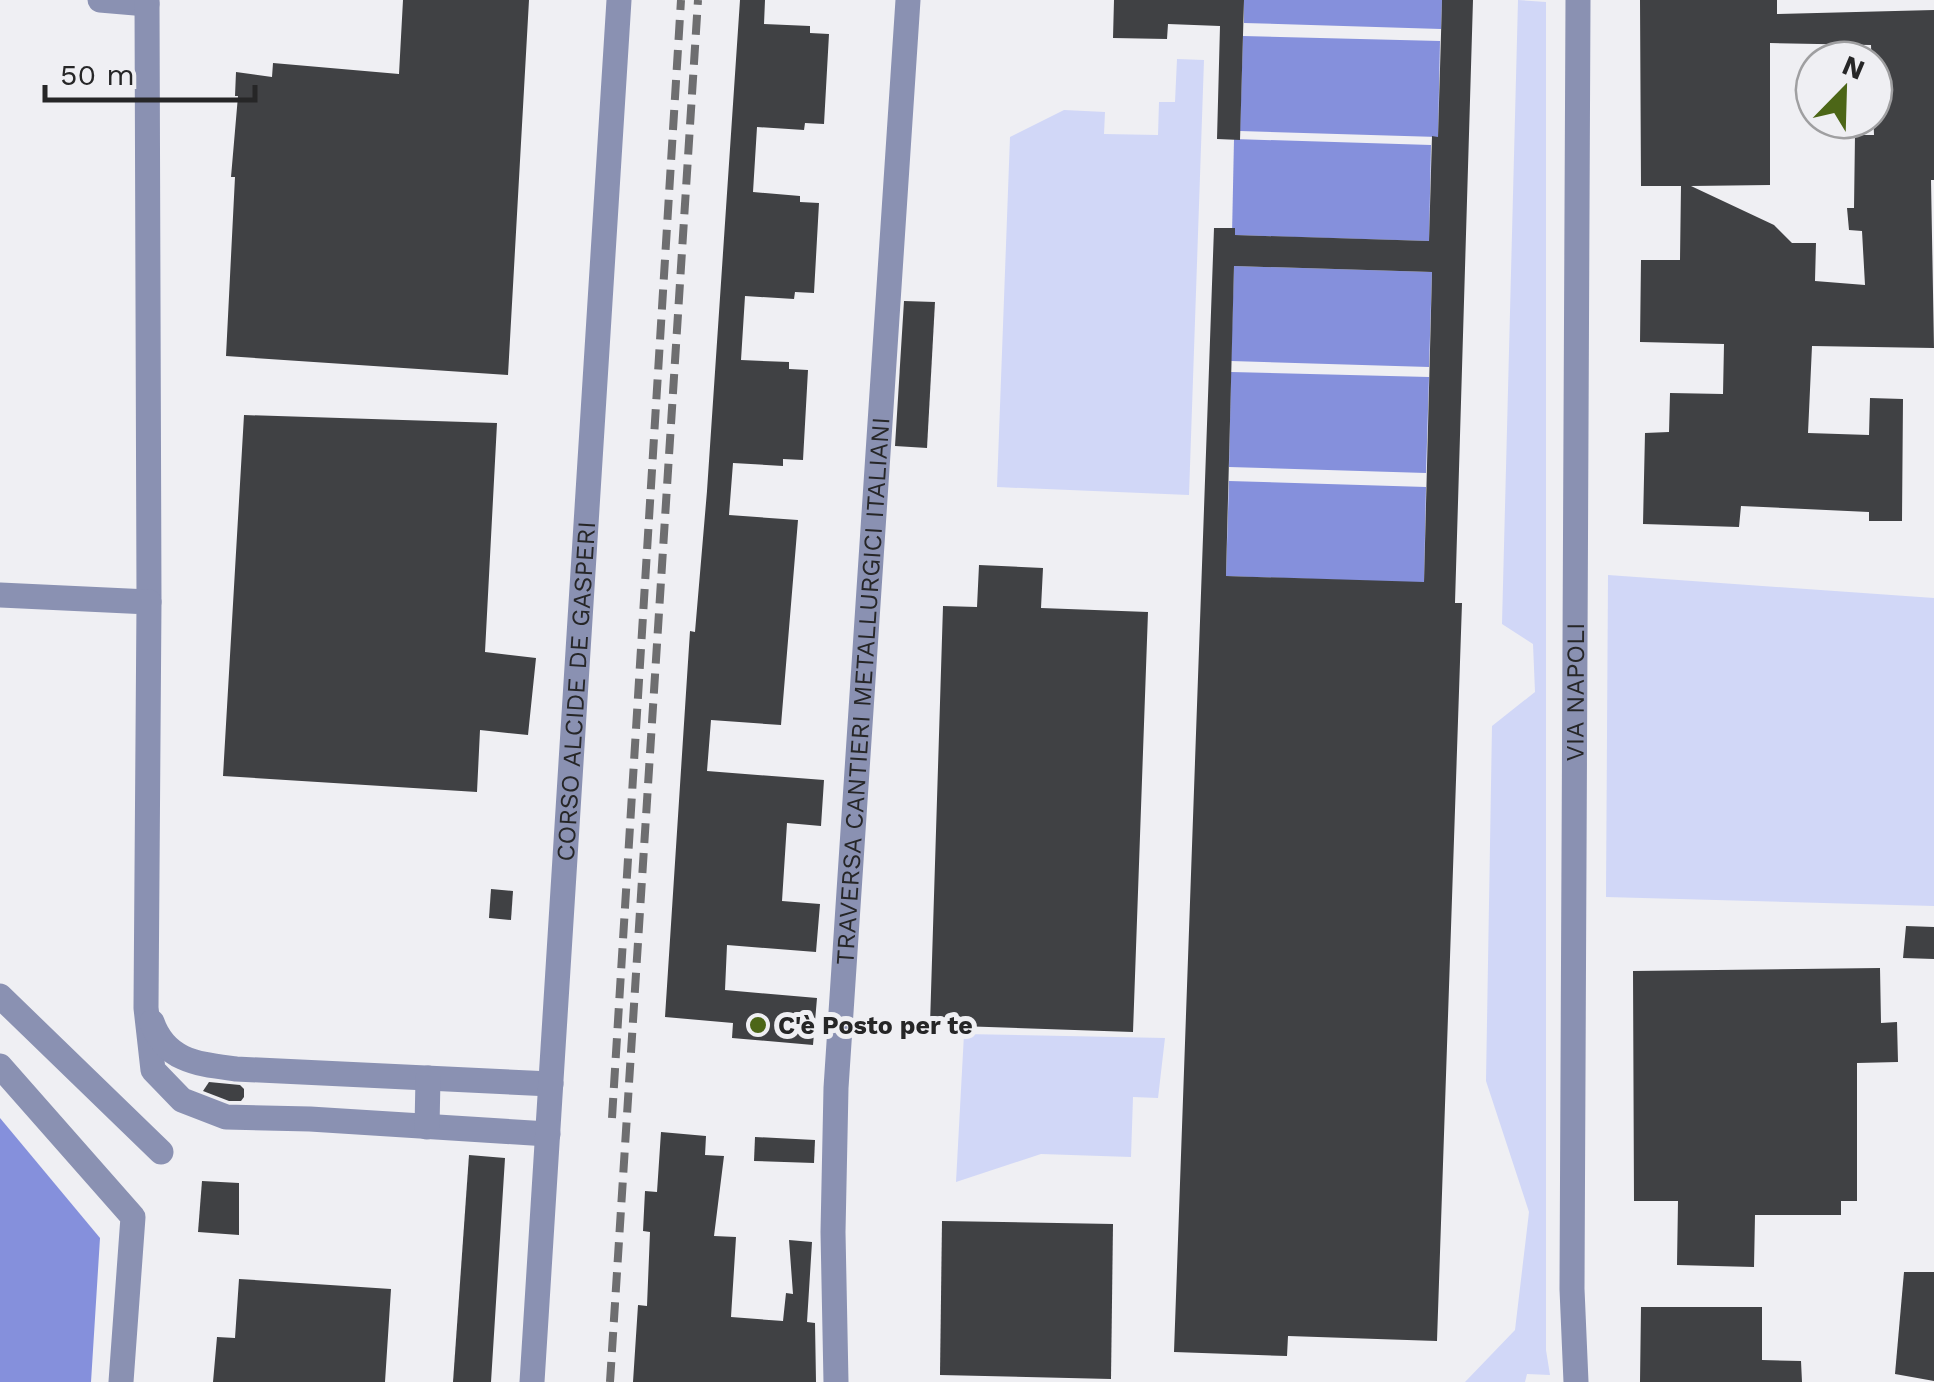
<svg xmlns="http://www.w3.org/2000/svg" width="1934" height="1382" viewBox="0 0 1934 1382" font-family="'Work Sans',sans-serif">
<style>
.green{fill:#d1d7f7}
.water{fill:#8590dc}
.building{fill:#404144;fill-rule:evenodd}
.lines{fill:none;stroke-linecap:round;stroke-linejoin:round}
.minor{stroke:#8a91b2;stroke-width:25}
.rail{stroke:#6e6e70;stroke-width:8;stroke-dasharray:20 10;stroke-linecap:butt}
.poi-dot{fill:#4c6617;stroke:#efeff3;stroke-width:4}
.labels{text-anchor:middle;stroke-width:10;stroke-linejoin:round;paint-order:stroke}
.street-label{font-size:25px;fill:#262627;stroke:#efeff3}
.poi-label{font-size:25px;font-weight:bold;fill:#262627;stroke:#efeff3;text-anchor:start}
</style>
<rect width="100%" height="100%" fill="#efeff3"/>
<!-- green -->
<g class="green">
<path d="M 1518,0 L 1546,2 L 1546,1350 L 1550,1375 L 1527,1374 L 1525,1382 L 1465,1382 L 1515,1330 L 1529,1212 L 1486,1081 L 1492,726 L 1535,692 L 1533,644 L 1502,624 Z"/>
<path d="M 1177,59 L 1204,60 L 1189,495 L 997,487 L 1010,137 L 1064,110 L 1105,112 L 1104,134 L 1158,135 L 1159,102 L 1175,102 Z"/>
<path d="M 1608,575 L 1934,598 L 1934,906 L 1606,897 Z"/>
<path d="M 964,1034 L 1165,1038 L 1158,1098 L 1133,1097 L 1131,1157 L 1041,1154 L 956,1182 Z"/>
</g>
<!-- water -->
<g class="water">
<path d="M 1244,0 L 1442,0 L 1441,29 L 1244,23 Z"/>
<path d="M 1243,36 L 1440,41 L 1438,137 L 1240,131 Z"/>
<path d="M 1234,139 L 1431,145 L 1429,241 L 1232,235 Z"/>
<path d="M 1234,266 L 1432,272 L 1429,367 L 1231,361 Z"/>
<path d="M 1231,372 L 1429,377 L 1426,473 L 1229,467 Z"/>
<path d="M 1229,481 L 1426,487 L 1424,583 L 1226,576 Z"/>
<path d="M 0,1118 L 100,1238 L 91,1382 L 0,1382 Z"/>
</g>
<!-- building -->
<g class="building">
<path d="M 403,0 L 529,0 L 508,375 L 226,356 L 235,177 L 231,177 L 238,96 L 235,96 L 236,72 L 272,77 L 273,63 L 399,74 Z"/>
<path d="M 740,0 L 765,0 L 764,24 L 810,26 L 810,33 L 829,34 L 824,124 L 805,123 L 804,130 L 757,127 L 753,192 L 800,196 L 800,202 L 819,203 L 814,293 L 795,292 L 794,299 L 745,296 L 741,360 L 789,362 L 789,369 L 808,370 L 803,460 L 783,459 L 783,466 L 733,463 L 729,515 L 798,520 L 781,725 L 711,720 L 707,771 L 824,780 L 821,826 L 787,823 L 782,901 L 820,904 L 816,952 L 727,945 L 725,990 L 817,998 L 813,1045 L 732,1038 L 733,1023 L 665,1017 L 690,631 L 695,632 L 707,491 Z"/>
<path d="M 1114,0 L 1244,0 L 1240,140 L 1217,139 L 1220,26 L 1168,24 L 1167,39 L 1113,38 Z"/>
<path d="M 1442,0 L 1473,0 L 1455,603 L 1462,603 L 1437,1341 L 1288,1336 L 1287,1356 L 1174,1352 L 1214,228 L 1235,228 L 1235,235 L 1429,241 L 1432,136 L 1438,137 ZM 1234,266 L 1432,272 L 1424,582 L 1226,576 Z"/>
<path d="M 1640,0 L 1777,0 L 1777,14 L 1934,10 L 1934,180 L 1931,180 L 1934,348 L 1812,346 L 1808,433 L 1869,435 L 1870,398 L 1903,399 L 1902,521 L 1869,521 L 1869,512 L 1741,506 L 1739,527 L 1643,524 L 1645,433 L 1669,432 L 1670,393 L 1723,394 L 1724,344 L 1640,342 L 1641,260 L 1680,260 L 1681,186 L 1641,186 ZM 1770,43 L 1871,45 L 1874,135 L 1855,135 L 1854,208 L 1847,208 L 1849,230 L 1862,231 L 1865,285 L 1815,281 L 1816,243 L 1792,243 L 1774,225 L 1691,186 L 1770,185 Z"/>
<path d="M 904,301 L 935,302 L 927,448 L 895,446 Z"/>
<path d="M 244,415 L 497,423 L 485,652 L 536,658 L 528,735 L 480,730 L 477,792 L 223,776 Z"/>
<path d="M 979,565 L 1043,568 L 1041,608 L 1148,612 L 1133,1032 L 930,1025 L 943,606 L 977,607 Z"/>
<path d="M 491,889 L 513,891 L 511,920 L 489,918 Z"/>
<path d="M 1906,926 L 1934,927 L 1934,959 L 1903,958 Z"/>
<path d="M 1880,968 L 1881,1023 L 1897,1022 L 1898,1062 L 1857,1063 L 1857,1201 L 1841,1201 L 1841,1215 L 1755,1215 L 1754,1267 L 1677,1265 L 1678,1201 L 1634,1201 L 1633,971 Z"/>
<path d="M 209,1082 L 240,1085 L 244,1089 L 244,1097 L 241,1101 L 229,1101 L 203,1091 Z"/>
<path d="M 661,1132 L 706,1136 L 705,1155 L 724,1156 L 714,1236 L 736,1237 L 731,1317 L 783,1321 L 786,1293 L 793,1294 L 789,1240 L 812,1242 L 807,1322 L 815,1323 L 816,1382 L 633,1382 L 638,1305 L 647,1306 L 650,1232 L 643,1231 L 645,1191 L 657,1192 Z"/>
<path d="M 755,1137 L 815,1140 L 814,1163 L 754,1161 Z"/>
<path d="M 469,1155 L 505,1158 L 491,1382 L 453,1382 Z"/>
<path d="M 202,1181 L 239,1183 L 239,1235 L 198,1232 Z"/>
<path d="M 942,1221 L 1113,1224 L 1111,1379 L 940,1375 Z"/>
<path d="M 1904,1272 L 1934,1272 L 1934,1381 L 1895,1374 Z"/>
<path d="M 239,1279 L 391,1289 L 385,1382 L 213,1382 L 217,1337 L 235,1338 Z"/>
<path d="M 1641,1307 L 1762,1307 L 1762,1360 L 1801,1361 L 1802,1382 L 1640,1382 Z"/>
</g>
<g class="lines">
<!-- minor -->
<g class="minor">
<path d="M 100,0 L 147,4"/>
<path d="M 147,0 L 149,602"/>
<path d="M 0,595 L 149,602 L 146,1008 L 153,1070 L 182,1100 L 226,1117 L 310,1119 L 548,1134"/>
<path d="M 0,996 L 161,1152"/>
<path d="M 152,1022 C 166,1062 199,1064 236,1069 L 551,1084"/>
<path d="M 0,1066 L 133,1217 L 121,1382"/>
<path d="M 427,1127 L 428,1078"/>
<path id="s1" d="M 532,1382 L 619,0"/>
<path id="s2" d="M 836,1382 L 833,1232 L 836,1088 L 908,0"/>
<path id="s3" d="M 1576,1382 L 1572,1289 L 1578,0"/>
</g>
<!-- rail -->
<g class="rail">
<path d="M 612,1118 L 681,0"/>
<path d="M 610,1382 L 698,0"/>
</g>
</g>
<!-- markers -->
<circle class="poi-dot" cx="758" cy="1025" r="10"/>
<g class="labels">
<!-- street labels -->
<g class="street-label">
<text dy="9" stroke="none"><textPath href="#s1" startOffset="692">CORSO ALCIDE DE GASPERI</textPath></text>
<text dy="9" stroke="none"><textPath href="#s2" startOffset="692">TRAVERSA CANTIERI METALLURGICI ITALIANI</textPath></text>
<text dy="9" stroke="none"><textPath href="#s3" startOffset="690">VIA NAPOLI</textPath></text>
</g>
<!-- poi labels -->
<g class="poi-label">
<text x="778" y="1034">C'è Posto per te</text>
</g>
</g>
<!-- north arrow -->
<g transform="translate(1844 90) rotate(23)"><circle r="48" fill="#efeff3" stroke="#9f9fa1" stroke-width="2.5"/>
<path d="M0-8L18 38L0 25L-18 38Z" fill="#4c6617"/>
<text y="-15" font-size="28" font-weight="bold" text-anchor="middle" fill="#262627">N</text>
</g>
<!-- scale -->
<path d="M45 85v15h210v-15" fill="none" stroke="#262627" stroke-width="5"/>
<text x="60" y="85" font-size="30" fill="#262627" stroke="#efeff3" stroke-width="8" paint-order="stroke">50 m</text>
</svg>
